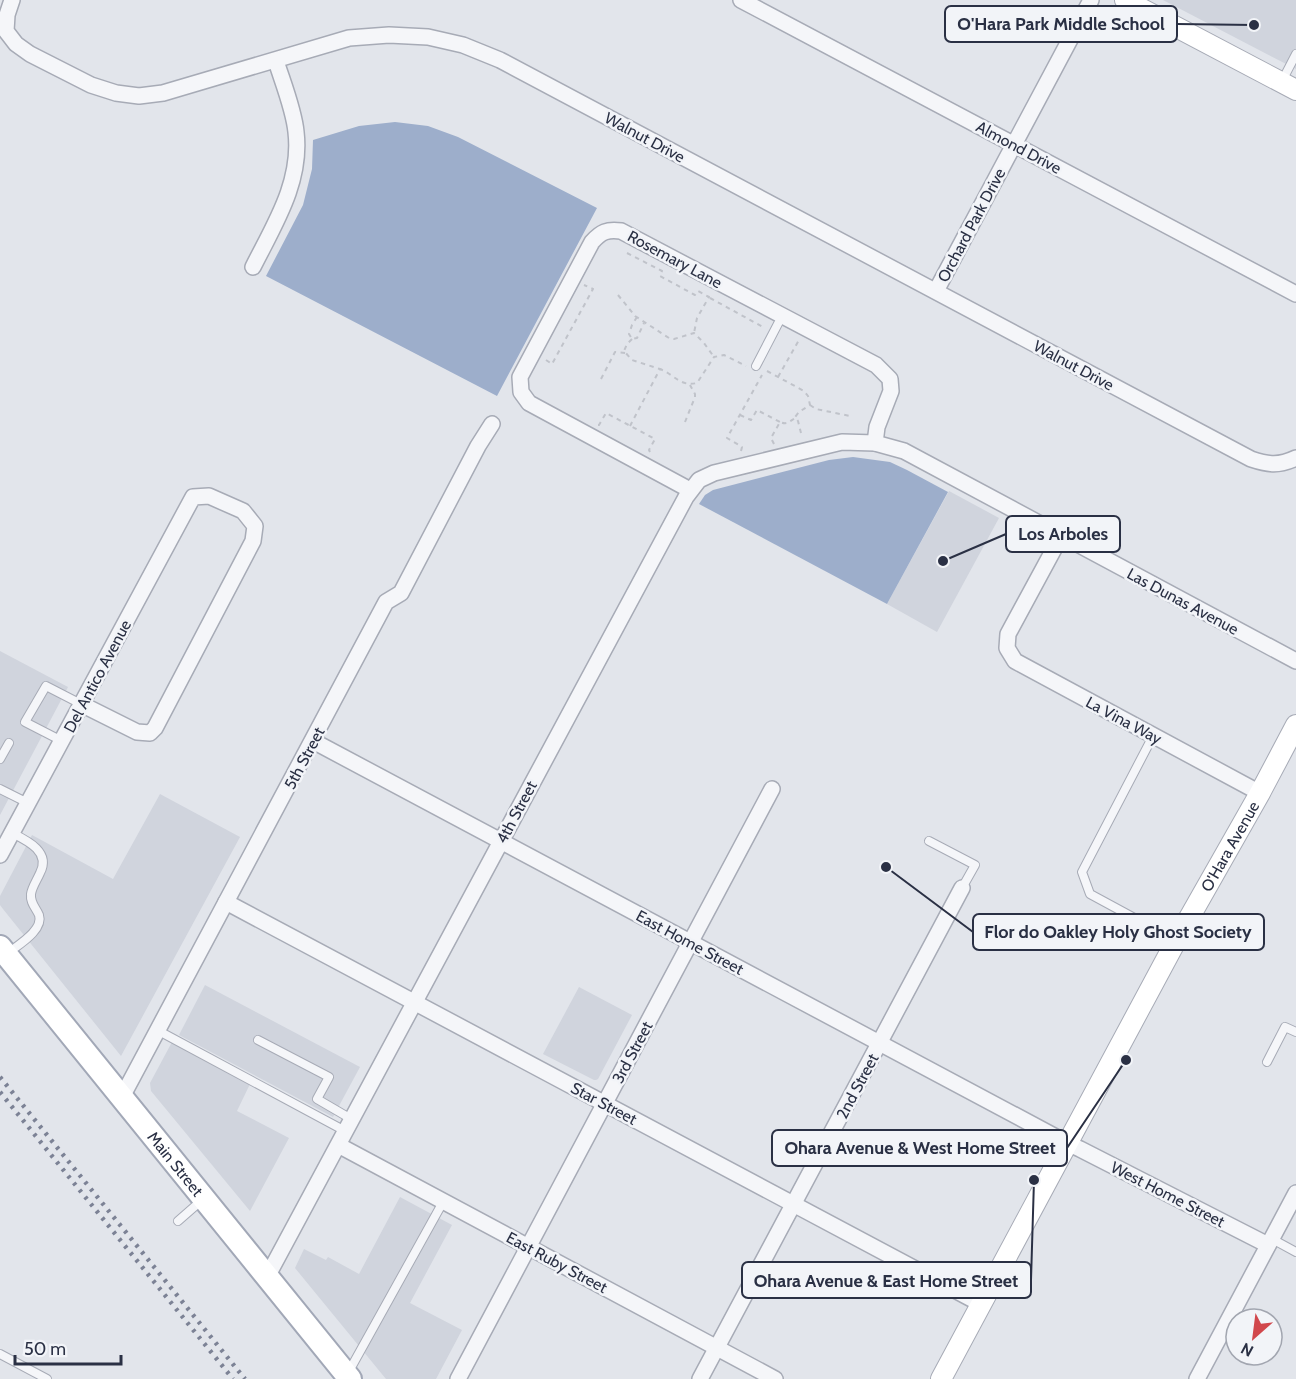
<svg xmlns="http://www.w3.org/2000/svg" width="1296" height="1379" viewBox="0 0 1296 1379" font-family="Cabin,sans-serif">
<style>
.built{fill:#d0d4dd}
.water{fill:#9daecb}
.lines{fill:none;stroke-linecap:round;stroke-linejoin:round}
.lane-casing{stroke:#a7abb6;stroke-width:10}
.street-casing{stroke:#a7abb6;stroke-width:18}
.secondary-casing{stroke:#a7abb6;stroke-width:22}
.primary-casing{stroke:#a2a8b7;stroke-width:26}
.path{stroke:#c0c3ca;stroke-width:2;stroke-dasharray:4.5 4.5;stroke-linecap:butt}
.lane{stroke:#f5f6f9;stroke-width:8}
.street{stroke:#f5f6f9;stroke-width:15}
.secondary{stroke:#fff;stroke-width:20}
.primary{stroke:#fff;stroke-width:22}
.rail{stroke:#7c8295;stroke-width:4.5;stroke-dasharray:3 6;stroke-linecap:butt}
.labels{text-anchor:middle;stroke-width:5;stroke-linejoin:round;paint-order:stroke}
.street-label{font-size:16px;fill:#2a3044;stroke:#f2f4f8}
.leader{fill:none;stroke:#2a3044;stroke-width:2}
.callout-dot{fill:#2a3044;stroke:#f2f4f8;stroke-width:2}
.callout{fill:#f2f4f8;stroke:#2a3044;stroke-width:2}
.callout-label{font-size:18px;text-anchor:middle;font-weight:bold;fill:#2a3044}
</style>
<rect width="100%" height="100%" fill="#e2e5eb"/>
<!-- built -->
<g class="built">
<path d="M 1163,0 L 1296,0 L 1296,69 L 1259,50 Z"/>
<path d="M 949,491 L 999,518 L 937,632 L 887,604 Z"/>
<path d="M 0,651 L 68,687 L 0,815 Z"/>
<path d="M 160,794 L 240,837 L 121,1056 L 3,909 L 0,905 L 0,896 L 32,835 L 113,879 Z"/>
<path d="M 205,985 L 360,1067 L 333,1117 L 179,1035 Z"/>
<path d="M 579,987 L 632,1015 L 598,1079 L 596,1080 L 594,1080 L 543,1054 Z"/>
<path d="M 172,1042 L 250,1084 L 237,1111 L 289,1138 L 250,1211 L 151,1091 L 150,1083 Z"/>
<path d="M 400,1197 L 452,1225 L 410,1303 L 462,1330 L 436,1379 L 386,1379 L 295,1268 L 304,1249 L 326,1260 L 328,1257 L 359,1274 Z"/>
</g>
<!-- water -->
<g class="water">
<path d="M 395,122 L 428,126 L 458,137 L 597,208 L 497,396 L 266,276 L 303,205 L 312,169 L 313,140 L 359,126 Z"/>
<path d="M 853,457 L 890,462 L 907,470 L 948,492 L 887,604 L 699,504 L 705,495 L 713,490 L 829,460 Z"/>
</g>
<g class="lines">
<defs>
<g id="lane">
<path d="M 1282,81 L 1296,54"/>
<path d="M 756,366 L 782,316"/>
<path d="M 1153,736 L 1082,872 L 1090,894 L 1175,940"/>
<path d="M 62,741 L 25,722 L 46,686 L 81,704"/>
<path d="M 0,759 L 9,743"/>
<path d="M 0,789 L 28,803"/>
<path d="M 929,841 L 975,865 L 962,888"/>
<path d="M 8,953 C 18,945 44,930 39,915 C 36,908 30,903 31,894 C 32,887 37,880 40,873 C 51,852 28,841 12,833"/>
<path d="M 157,1030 L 347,1132"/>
<path d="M 258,1040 L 329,1077 L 317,1099 L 353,1120"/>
<path d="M 1267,1062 L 1285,1027 L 1296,1032"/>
<path d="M 178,1221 L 202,1200"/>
<path d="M 1272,1239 L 1296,1252"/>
<path d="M 0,1354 L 47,1379"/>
<path d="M 348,1373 L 443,1202"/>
</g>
<g id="street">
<path d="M 12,0 L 7,15 L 6,31 L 16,44 L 30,54 L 91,85 L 116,93 L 139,96 L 163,93 L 349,38 L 389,35 L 428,37 L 463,45 L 500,60 L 1251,459 C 1269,465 1279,466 1296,458"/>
<path d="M 741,0 L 1296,294"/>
<path d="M 253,267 C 274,225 302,182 296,132 C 294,110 283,83 276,61"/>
<path d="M 936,291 L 1091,0"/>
<path d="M 690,490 L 529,403 L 521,392 L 520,377 L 592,242 C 601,232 607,229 621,231 L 876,365 L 890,379 L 891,391 L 877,427 L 875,443"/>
<path d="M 1061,536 L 1008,634 L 1007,648 L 1015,661 L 1260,793"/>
<path d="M 313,741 L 1067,1143 L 1080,1149 L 1268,1245"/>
<path d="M 0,855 L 193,497 L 209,496 L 243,511 L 255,526 L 253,541 L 155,728 L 150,733 L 137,732 L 81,704"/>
<path d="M 226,902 L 981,1304"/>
<path d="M 122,1097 L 386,602 L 401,593 L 478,446 L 492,424"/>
<path d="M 340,1146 L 775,1379"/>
<path d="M 267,1277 C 408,1018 546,757 686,497 L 699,480 L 714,473 L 842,442 L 875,443 L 904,451 L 1296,661"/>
<path d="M 458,1379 L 772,789"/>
<path d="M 700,1379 L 962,888"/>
<path d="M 1197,1379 L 1296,1193"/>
</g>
<g id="secondary">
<path d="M 1125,0 L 1296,90"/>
<path id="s1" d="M 941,1379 L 1176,941 L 1260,793 L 1296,725"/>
</g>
<g id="primary">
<path id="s2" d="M 0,947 L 350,1379"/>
</g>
</defs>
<!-- lane casing -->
<use href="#lane" class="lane-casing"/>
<!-- street casing -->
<use href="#street" class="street-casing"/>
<!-- secondary casing -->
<use href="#secondary" class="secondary-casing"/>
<!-- primary casing -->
<use href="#primary" class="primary-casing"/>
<!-- path -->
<g class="path">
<path d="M 627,253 L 662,271 L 660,276 L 695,295 L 698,291 L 709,297 L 697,318 L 694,333"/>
<path d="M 618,295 L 635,316 L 669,338 L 674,339 L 694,333 L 704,343 L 714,357"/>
<path d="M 710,298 L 763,327"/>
<path d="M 637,317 L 632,325 L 629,334 L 632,339 L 637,338 L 644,323"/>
<path d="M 632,339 L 627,344 L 624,351 L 632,360 L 660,369"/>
<path d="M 546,360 L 552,364 L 593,289 L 584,285"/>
<path d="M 767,371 L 804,391 L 808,396 L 810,405 L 799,412 L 795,417 L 798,421 L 802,437"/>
<path d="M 778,377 L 799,340"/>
<path d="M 601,379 L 615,352 L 626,353"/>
<path d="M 810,405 L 816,409 L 850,416"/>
<path d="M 740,415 L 751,420 L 757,410 L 780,422"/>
<path d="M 685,422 L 695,397 L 695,394 L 690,385"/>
<path d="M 598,425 L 599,425 L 606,413 L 655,439 L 649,450 L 650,452"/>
<path d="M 630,426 L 660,369 C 675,375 680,387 697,383 L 714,357 L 724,355 L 746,366"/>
<path d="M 774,444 L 771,438 L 780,422 C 787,425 789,422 795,418"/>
<path d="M 741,451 L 742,447 L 739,445 L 727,438 L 762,375"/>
<path d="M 1204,924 L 1215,931"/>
</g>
<!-- lane -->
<use href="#lane" class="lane"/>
<!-- street -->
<use href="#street" class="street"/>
<!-- secondary -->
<use href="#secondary" class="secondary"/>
<!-- primary -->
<use href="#primary" class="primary"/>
<!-- rail -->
<g class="rail">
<path d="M 0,1077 L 245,1379"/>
<path d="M 0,1092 L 233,1379"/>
</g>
</g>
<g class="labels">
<!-- street labels -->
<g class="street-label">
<text transform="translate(645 137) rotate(28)" y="6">Walnut Drive</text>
<text transform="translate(1019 147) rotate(28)" y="6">Almond Drive</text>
<text transform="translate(971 225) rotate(-62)" y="6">Orchard Park Drive</text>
<text transform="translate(675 259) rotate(28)" y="6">Rosemary Lane</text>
<text transform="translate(1074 365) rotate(28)" y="6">Walnut Drive</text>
<text transform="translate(1183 601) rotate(28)" y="6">Las Dunas Avenue</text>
<text transform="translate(97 676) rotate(-62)" y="6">Del Antico Avenue</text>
<text transform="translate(1124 720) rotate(28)" y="6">La Vina Way</text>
<text transform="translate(304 758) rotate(-62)" y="6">5th Street</text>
<text transform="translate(516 812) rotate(-62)" y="6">4th Street</text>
<text dy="6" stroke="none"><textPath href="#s1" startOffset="606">O'Hara Avenue</textPath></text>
<text transform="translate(690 942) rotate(28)" y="6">East Home Street</text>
<text transform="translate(632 1052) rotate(-62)" y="6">3rd Street</text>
<text transform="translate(857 1086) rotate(-62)" y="6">2nd Street</text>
<text transform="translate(604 1103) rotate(28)" y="6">Star Street</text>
<text dy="6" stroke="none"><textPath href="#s2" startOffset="279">Main Street</textPath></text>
<text transform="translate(1168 1194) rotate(27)" y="6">West Home Street</text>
<text transform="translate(557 1262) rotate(28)" y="6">East Ruby Street</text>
</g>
</g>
<!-- callouts -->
<path class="leader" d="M1254 25L1177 24M943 561L1006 534M886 867L973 932M1126 1060L1067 1148M1034 1180L1031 1280"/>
<g class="callout-dot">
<circle cx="1254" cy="25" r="6"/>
<circle cx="943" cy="561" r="6"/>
<circle cx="886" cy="867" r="6"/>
<circle cx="1126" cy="1060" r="6"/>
<circle cx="1034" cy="1180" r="6"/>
</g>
<g class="callout">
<rect x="945" y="6" width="232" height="36" rx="6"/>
<rect x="1006" y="516" width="114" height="36" rx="6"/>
<rect x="973" y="914" width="291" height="36" rx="6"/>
<rect x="772" y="1130" width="295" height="36" rx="6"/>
<rect x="742" y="1262" width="289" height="36" rx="6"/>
</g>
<g class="callout-label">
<text x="1061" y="30">O'Hara Park Middle School</text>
<text x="1063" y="540">Los Arboles</text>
<text x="1118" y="938">Flor do Oakley Holy Ghost Society</text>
<text x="920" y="1154">Ohara Avenue &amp; West Home Street</text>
<text x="886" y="1287">Ohara Avenue &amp; East Home Street</text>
</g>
<!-- north arrow -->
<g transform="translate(1254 1337) rotate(208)"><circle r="28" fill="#f2f4f8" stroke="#a2a6b0" stroke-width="1.5"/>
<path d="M0-4.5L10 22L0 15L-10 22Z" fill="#d1474c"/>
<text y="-9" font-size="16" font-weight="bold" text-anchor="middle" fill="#2a3044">N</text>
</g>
<!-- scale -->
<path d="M15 1355v9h106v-9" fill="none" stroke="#2a3044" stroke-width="3"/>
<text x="24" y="1355" font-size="18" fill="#2a3044" stroke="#f2f4f8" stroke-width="4.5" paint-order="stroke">50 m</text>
</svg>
